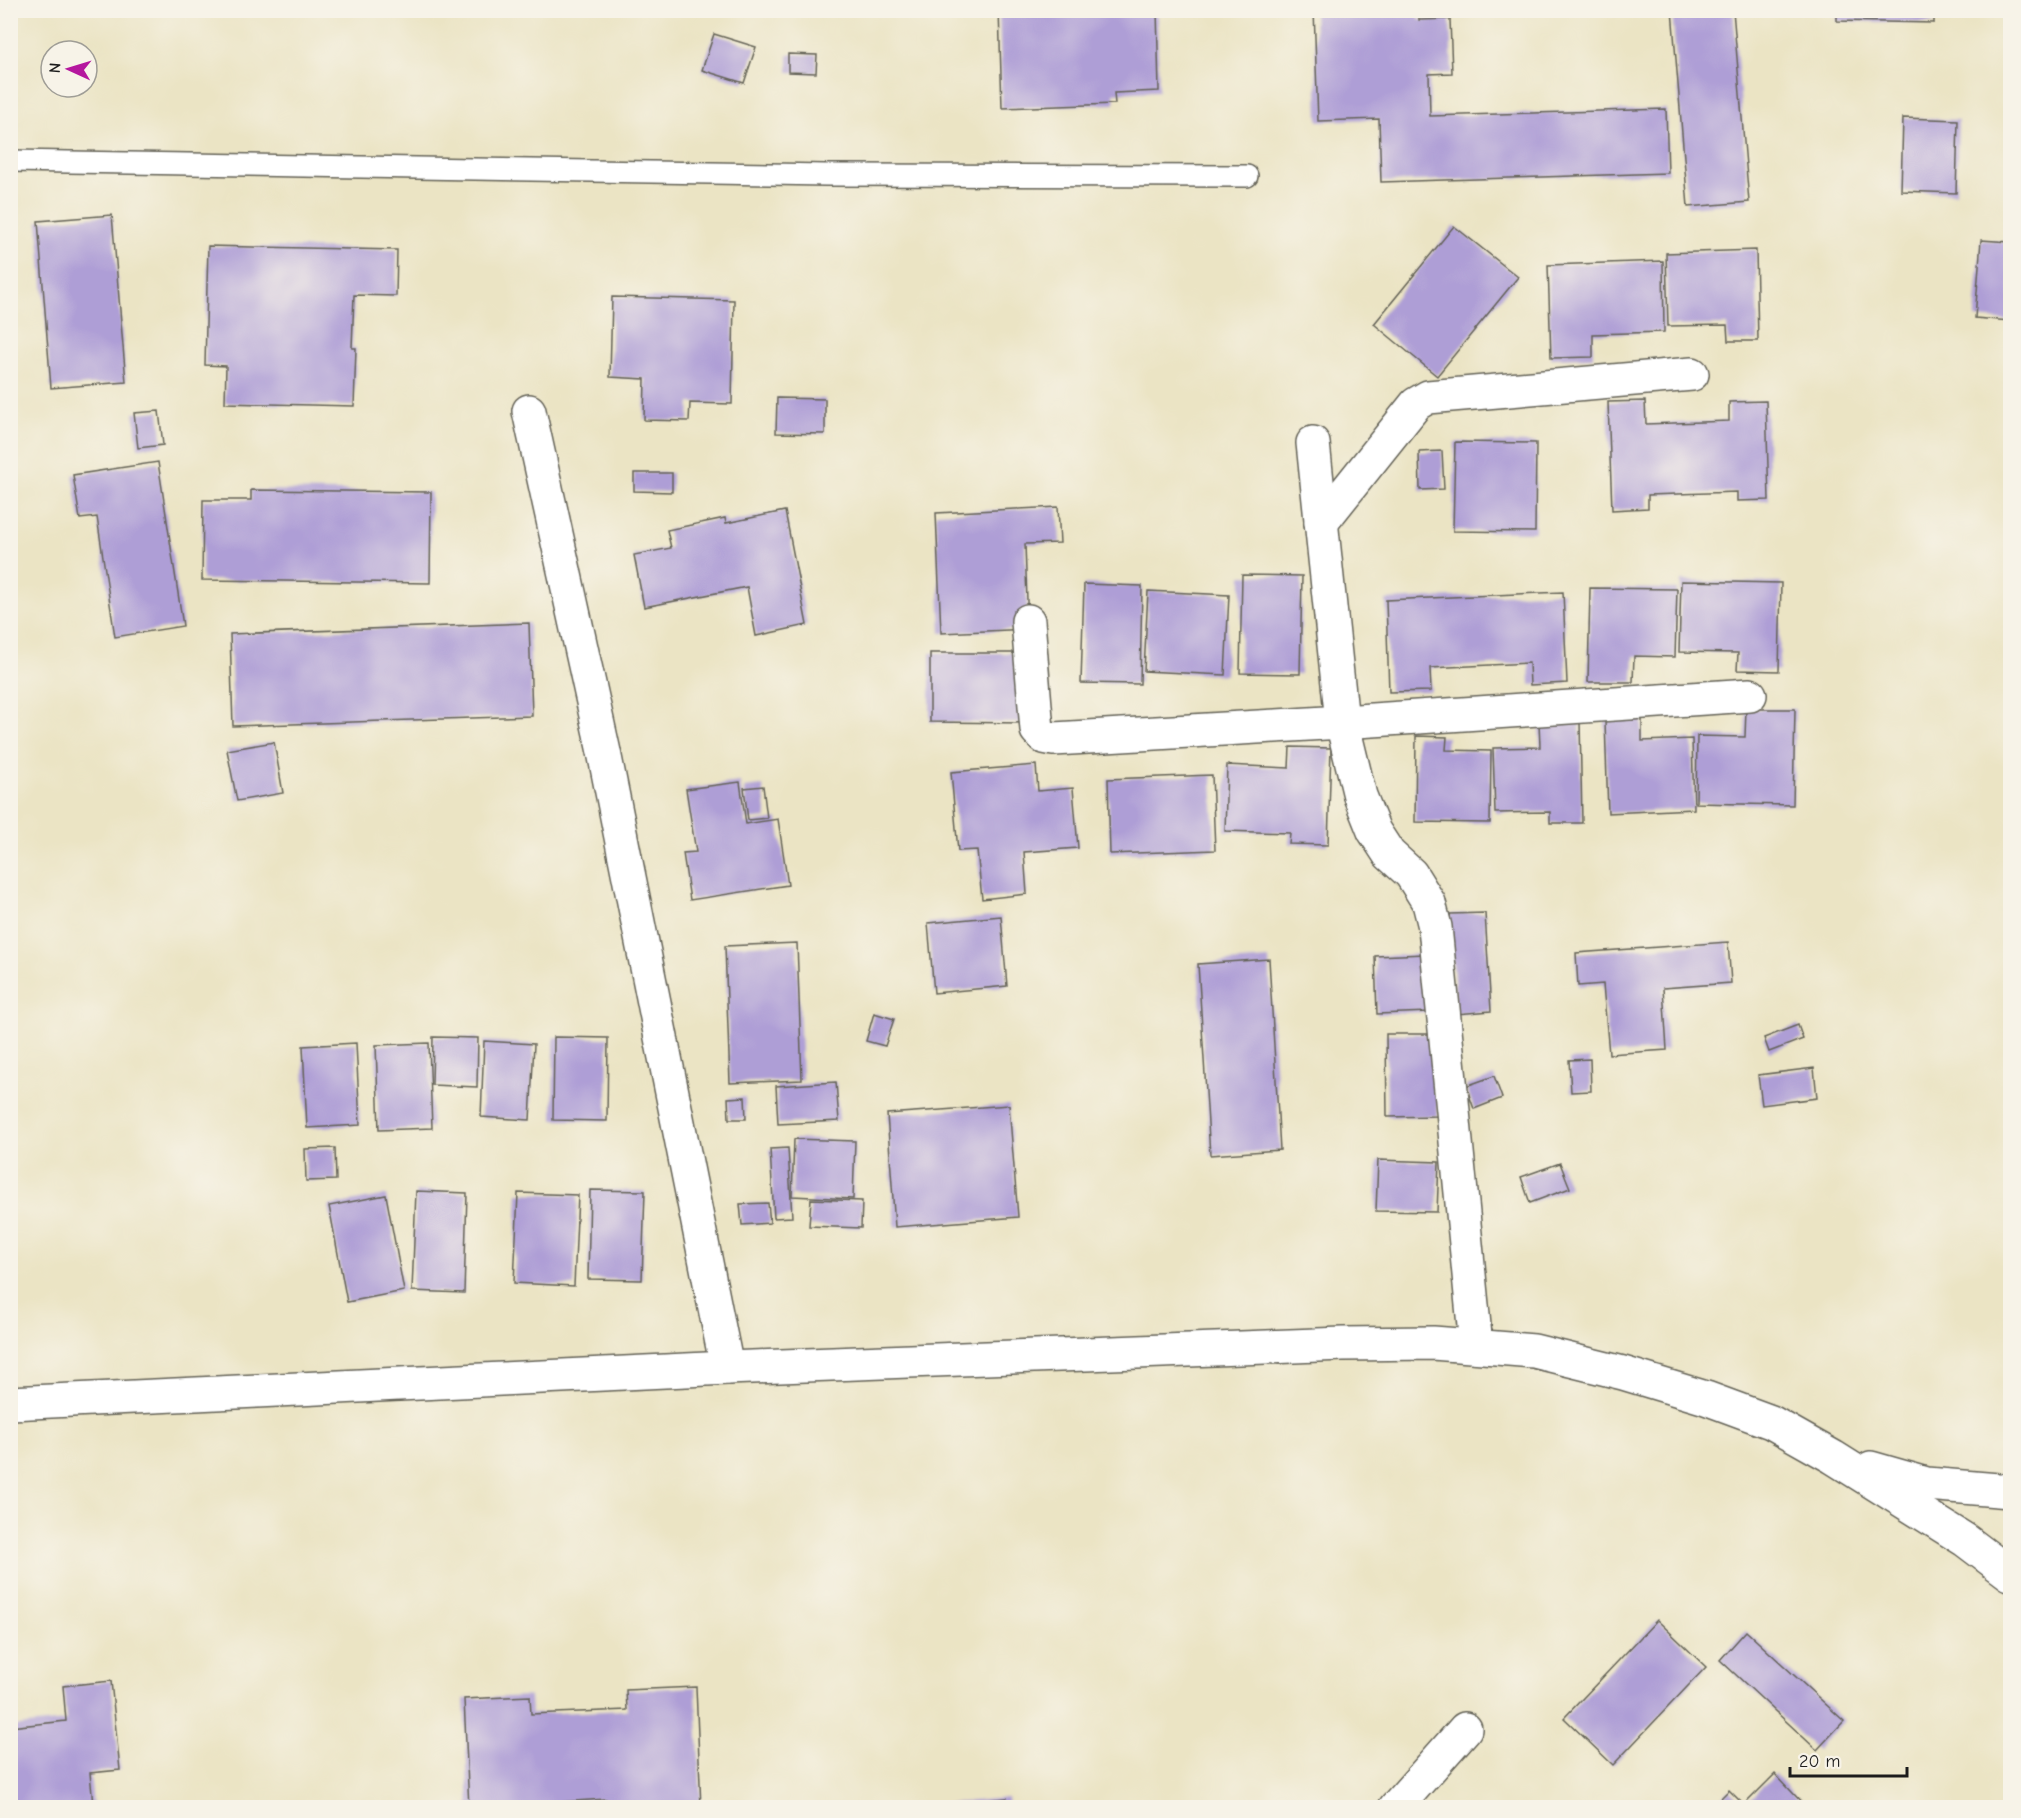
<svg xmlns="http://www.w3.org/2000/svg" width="2021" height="1818" viewBox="0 0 2021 1818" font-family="'Comic Neue',sans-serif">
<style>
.building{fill:#ae9ed6}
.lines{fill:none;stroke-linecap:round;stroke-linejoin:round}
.lane-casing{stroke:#646257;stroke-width:24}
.street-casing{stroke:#646257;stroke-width:36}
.secondary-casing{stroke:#646257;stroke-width:36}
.lane{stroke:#fff;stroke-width:21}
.street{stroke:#fff;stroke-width:33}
.secondary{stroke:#fff;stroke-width:33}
</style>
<rect width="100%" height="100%" fill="#f7f3e8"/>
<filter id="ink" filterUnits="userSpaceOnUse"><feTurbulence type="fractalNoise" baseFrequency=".0167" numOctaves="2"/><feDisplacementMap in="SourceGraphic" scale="12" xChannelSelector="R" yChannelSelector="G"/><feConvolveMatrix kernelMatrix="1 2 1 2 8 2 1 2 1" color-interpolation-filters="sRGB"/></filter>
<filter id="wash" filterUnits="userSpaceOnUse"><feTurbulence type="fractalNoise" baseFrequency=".008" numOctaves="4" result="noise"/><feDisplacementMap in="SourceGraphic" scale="24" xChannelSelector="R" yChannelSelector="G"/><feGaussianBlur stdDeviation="1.35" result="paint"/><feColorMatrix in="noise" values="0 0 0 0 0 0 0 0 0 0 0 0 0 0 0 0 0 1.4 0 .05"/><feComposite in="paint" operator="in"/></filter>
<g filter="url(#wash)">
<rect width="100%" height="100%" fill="#ebe4c4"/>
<g id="blocks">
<!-- building -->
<g class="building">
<path d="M 999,10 L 1157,10 L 1159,91 L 1114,93 L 1115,104 L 1002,108 Z"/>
<path d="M 1314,10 L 1419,10 L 1419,20 L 1450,19 L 1452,73 L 1429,74 L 1430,116 L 1666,109 L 1668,173 L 1381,182 L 1379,119 L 1318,121 Z"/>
<path d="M 1672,10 L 1733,10 L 1749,202 L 1688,207 Z"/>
<path d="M 1837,10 L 1934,10 L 1934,23 L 1837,21 Z"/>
<path d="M 714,34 L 756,47 L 744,83 L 702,70 Z"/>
<path d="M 788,54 L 817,55 L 816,73 L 788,72 Z"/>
<path d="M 1903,118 L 1958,120 L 1956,193 L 1901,191 Z"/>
<path d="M 112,215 L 126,382 L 51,388 L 38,221 Z"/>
<path d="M 1454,226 L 1518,277 L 1437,376 L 1374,324 Z"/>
<path d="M 1981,240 L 2010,242 L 2010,321 L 1975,318 Z"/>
<path d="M 208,246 L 397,250 L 396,296 L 354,295 L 352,348 L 356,348 L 354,406 L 225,403 L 226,366 L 205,365 Z"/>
<path d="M 1756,250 L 1758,341 L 1728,341 L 1727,325 L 1668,326 L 1666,253 Z"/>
<path d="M 1663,261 L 1664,332 L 1593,334 L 1593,357 L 1551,358 L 1548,265 Z"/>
<path d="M 612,297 L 734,300 L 732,404 L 690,403 L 689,421 L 644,420 L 645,379 L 610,377 Z"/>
<path d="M 777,398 L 825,399 L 825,434 L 776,433 Z"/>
<path d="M 1645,401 L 1646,424 L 1729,421 L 1729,402 L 1766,401 L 1769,500 L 1737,501 L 1737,492 L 1648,495 L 1648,508 L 1612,510 L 1608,402 Z"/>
<path d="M 159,411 L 163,445 L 138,448 L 134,413 Z"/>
<path d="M 1455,442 L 1536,443 L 1535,532 L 1453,531 Z"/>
<path d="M 1442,451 L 1444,489 L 1420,490 L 1419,452 Z"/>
<path d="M 158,462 L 183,626 L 115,637 L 97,517 L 80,519 L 73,475 Z"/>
<path d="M 634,473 L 672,473 L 672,492 L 634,491 Z"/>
<path d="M 251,490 L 431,492 L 430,583 L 202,580 L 203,500 L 251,500 Z"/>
<path d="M 1058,507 L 1060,543 L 1025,544 L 1028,629 L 941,633 L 936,513 Z"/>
<path d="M 785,511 L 807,625 L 756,636 L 747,587 L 644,607 L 634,555 L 671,548 L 667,530 L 725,518 L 726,523 Z"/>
<path d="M 1242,575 L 1302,576 L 1300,674 L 1240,673 Z"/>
<path d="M 1681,581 L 1781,583 L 1779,671 L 1737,670 L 1738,653 L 1679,652 Z"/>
<path d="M 1084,584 L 1142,586 L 1140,684 L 1081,683 Z"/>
<path d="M 1590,588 L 1677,589 L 1675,657 L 1634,656 L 1633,682 L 1588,682 Z"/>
<path d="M 1148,591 L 1229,595 L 1225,675 L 1144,671 Z"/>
<path d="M 1563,592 L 1567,683 L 1530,685 L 1529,663 L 1430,668 L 1431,691 L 1389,692 L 1386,600 Z"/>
<path d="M 529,623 L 532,716 L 233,726 L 230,634 Z"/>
<path d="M 930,653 L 1032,653 L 1032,723 L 930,722 Z"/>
<path d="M 1746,709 L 1795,709 L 1793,805 L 1696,803 L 1697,736 L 1745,737 Z"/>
<path d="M 1642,719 L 1642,741 L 1692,739 L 1694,809 L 1608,813 L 1605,721 Z"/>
<path d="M 1580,721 L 1582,823 L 1550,823 L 1550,812 L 1495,813 L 1493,748 L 1540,747 L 1539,722 Z"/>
<path d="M 1416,736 L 1447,737 L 1446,750 L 1491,751 L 1490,823 L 1415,822 Z"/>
<path d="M 274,742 L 283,793 L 237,801 L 227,750 Z"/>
<path d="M 1290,747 L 1331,748 L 1328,845 L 1289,844 L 1290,833 L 1225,831 L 1227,765 L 1289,768 Z"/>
<path d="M 1036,765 L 1038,791 L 1073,788 L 1078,848 L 1024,852 L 1027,894 L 982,899 L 977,850 L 958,851 L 951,772 Z"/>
<path d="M 1212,775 L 1215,850 L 1110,854 L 1108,779 Z"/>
<path d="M 740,782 L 746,824 L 778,819 L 788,885 L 690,900 L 683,853 L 696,852 L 686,789 Z"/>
<path d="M 763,786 L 767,818 L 748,820 L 744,788 Z"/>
<path d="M 1485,913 L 1491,1011 L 1456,1014 L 1450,914 Z"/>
<path d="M 1001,916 L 1007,986 L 934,993 L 928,923 Z"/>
<path d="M 1728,942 L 1731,983 L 1663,988 L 1667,1050 L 1609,1054 L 1603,984 L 1578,986 L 1576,953 Z"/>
<path d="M 797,943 L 802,1080 L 730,1083 L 725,946 Z"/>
<path d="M 1426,954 L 1429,1012 L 1377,1014 L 1375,956 Z"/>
<path d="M 1269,959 L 1280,1150 L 1210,1155 L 1198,964 Z"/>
<path d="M 874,1013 L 894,1019 L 885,1046 L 866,1041 Z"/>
<path d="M 1798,1025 L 1803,1039 L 1769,1052 L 1764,1038 Z"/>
<path d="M 1386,1034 L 1436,1034 L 1438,1116 L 1387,1117 Z"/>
<path d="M 433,1037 L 478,1038 L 477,1087 L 432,1085 Z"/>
<path d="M 554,1037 L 608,1038 L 607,1121 L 553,1120 Z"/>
<path d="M 484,1041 L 534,1044 L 530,1120 L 481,1117 Z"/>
<path d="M 356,1043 L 360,1125 L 307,1128 L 303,1046 Z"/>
<path d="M 429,1043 L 432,1128 L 379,1130 L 376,1045 Z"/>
<path d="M 1590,1059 L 1591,1091 L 1571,1092 L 1569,1060 Z"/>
<path d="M 1814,1068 L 1817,1098 L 1762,1105 L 1758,1075 Z"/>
<path d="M 1494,1076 L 1502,1098 L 1474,1109 L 1466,1086 Z"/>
<path d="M 836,1082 L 839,1121 L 778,1124 L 776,1086 Z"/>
<path d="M 745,1097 L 746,1119 L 729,1119 L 728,1098 Z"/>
<path d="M 1009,1105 L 1018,1217 L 895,1227 L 887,1114 Z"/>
<path d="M 794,1139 L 855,1141 L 853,1199 L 792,1196 Z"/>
<path d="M 335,1148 L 336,1180 L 306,1181 L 305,1149 Z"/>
<path d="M 788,1148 L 792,1217 L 774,1218 L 770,1149 Z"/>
<path d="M 1378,1160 L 1439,1162 L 1437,1212 L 1376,1211 Z"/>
<path d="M 1560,1163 L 1570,1188 L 1530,1203 L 1521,1177 Z"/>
<path d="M 590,1190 L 645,1191 L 642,1280 L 588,1279 Z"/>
<path d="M 416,1191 L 467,1193 L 464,1293 L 412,1291 Z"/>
<path d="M 518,1193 L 578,1195 L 574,1286 L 514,1283 Z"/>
<path d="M 386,1195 L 404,1291 L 347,1302 L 329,1206 Z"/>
<path d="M 811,1199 L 862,1201 L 861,1228 L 809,1226 Z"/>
<path d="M 768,1203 L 770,1223 L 742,1225 L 740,1204 Z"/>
<path d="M 1657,1620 L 1706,1667 L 1613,1765 L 1564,1718 Z"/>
<path d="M 1746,1631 L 1844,1721 L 1817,1750 L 1720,1660 Z"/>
<path d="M 111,1681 L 120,1770 L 90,1773 L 93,1805 L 66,1808 L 10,1808 L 10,1727 L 66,1721 L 63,1686 Z"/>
<path d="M 696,1687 L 701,1808 L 606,1808 L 606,1799 L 559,1802 L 560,1808 L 469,1808 L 464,1699 L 530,1696 L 531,1714 L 627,1710 L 626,1690 Z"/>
<path d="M 1775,1774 L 1807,1808 L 1711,1808 L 1729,1790 L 1744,1805 Z"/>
<path d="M 1007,1798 L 1008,1808 L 922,1808 L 922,1806 Z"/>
</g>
</g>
</g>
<g filter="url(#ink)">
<use href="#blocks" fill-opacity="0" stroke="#646257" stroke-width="1.5"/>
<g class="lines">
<defs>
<path id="lane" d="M 10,161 L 826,175 L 1247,176"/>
<g id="street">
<path d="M 529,411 L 604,752 L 727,1368"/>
<path d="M 1313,443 L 1342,722 L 1360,796 L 1374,831 L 1389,854 L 1411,874 L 1429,903 L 1435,927 L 1476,1346"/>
<path d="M 1321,523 L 1416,404 L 1428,397 L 1692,374"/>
<path d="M 1028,621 L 1037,730 L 1044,737 L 1054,739 L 1342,722 L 1750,695"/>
<path d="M 1395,1808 L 1465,1729"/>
</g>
<g id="secondary">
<path d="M 10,1403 L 727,1368 L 1343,1344 L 1433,1343 L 1534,1351 L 1623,1373 L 1706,1398 L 1771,1422 L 1833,1457 L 1965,1540 L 2010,1574"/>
<path d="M 1871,1468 L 1927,1484 L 2010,1491"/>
</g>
</defs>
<!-- lane casing -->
<use href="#lane" class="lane-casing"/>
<!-- street casing -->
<use href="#street" class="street-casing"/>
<!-- secondary casing -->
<use href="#secondary" class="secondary-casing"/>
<!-- lane -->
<use href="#lane" class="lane"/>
<!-- street -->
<use href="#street" class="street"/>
<!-- secondary -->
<use href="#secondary" class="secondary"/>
</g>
</g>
<!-- margin -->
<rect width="2021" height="1818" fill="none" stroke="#f7f3e8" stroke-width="36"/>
<!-- north arrow -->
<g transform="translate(69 69) rotate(274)"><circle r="28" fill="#f7f3e8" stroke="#9f9d96" stroke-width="1.5"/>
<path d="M0-4.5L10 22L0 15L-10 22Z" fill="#b5179e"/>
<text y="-9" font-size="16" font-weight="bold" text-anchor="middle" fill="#1c1c1c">N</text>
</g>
<!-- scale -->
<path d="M1790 1767v9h117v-9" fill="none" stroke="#1c1c1c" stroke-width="3"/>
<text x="1799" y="1767" font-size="18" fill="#1c1c1c" stroke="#f7f3e8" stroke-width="4.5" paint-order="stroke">20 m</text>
</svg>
